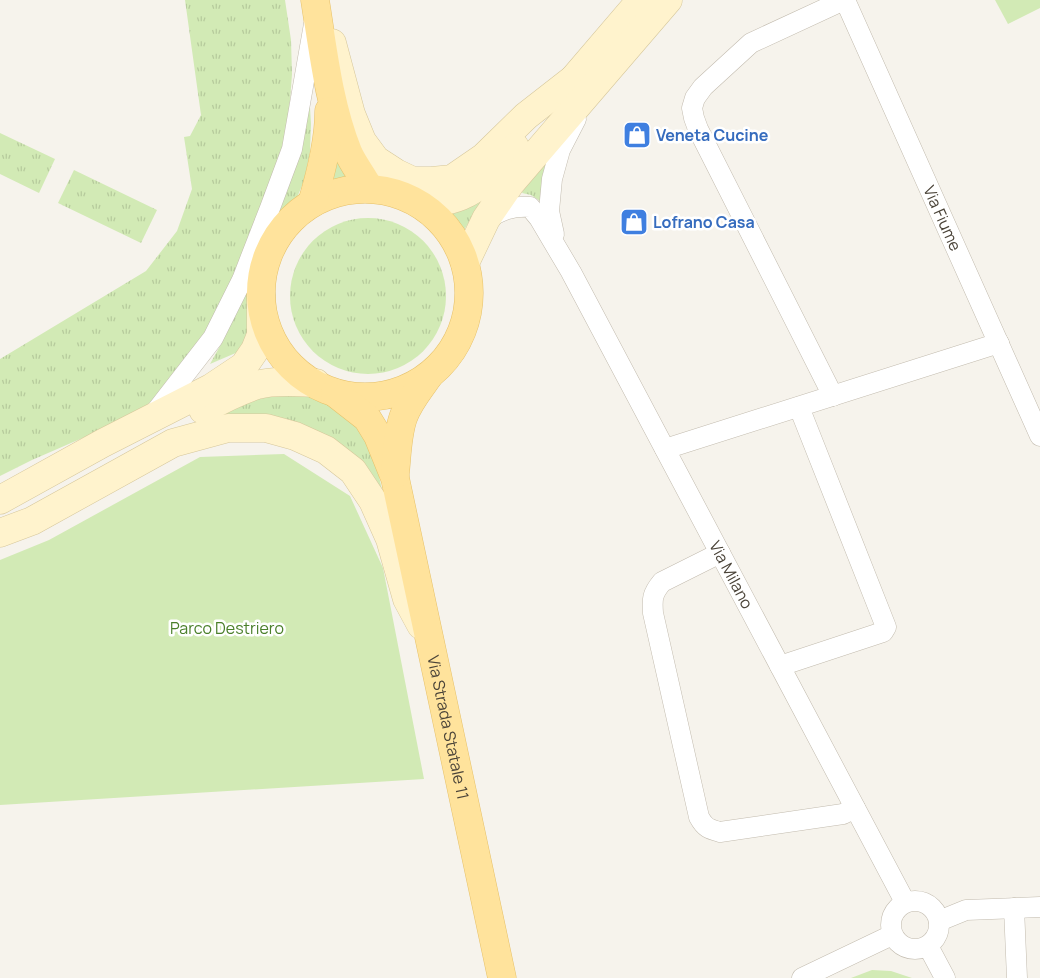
<svg xmlns="http://www.w3.org/2000/svg" width="1040" height="978" viewBox="0 0 1040 978" font-family="Manrope,sans-serif">
<style>
.grass{fill:url(#grass-tufts)}
.park{fill:#d2eab5}
.lines{fill:none;stroke-linecap:round;stroke-linejoin:round}
.minor-casing{stroke:#c2bbae;stroke-width:21}
.secondary-casing{stroke:#d6c79b;stroke-width:29}
.primary-casing{stroke:#e6c16a;stroke-width:29}
.minor{stroke:#fff;stroke-width:20}
.secondary{stroke:#fff3cd;stroke-width:28}
.primary{stroke:#ffe39c;stroke-width:28}
.labels{text-anchor:middle;stroke-width:5;stroke-linejoin:round;paint-order:stroke}
.shop-label{font-size:16px;font-weight:bold;fill:#366cbe;stroke:#fff;text-anchor:start}
.street-label{font-size:16px;fill:#4b4439;stroke:#fff}
.park-label{font-size:16px;fill:#4a7f2a;stroke:#fff}
</style>
<defs>
<pattern id="grass-tufts" width="24" height="20" patternUnits="userSpaceOnUse" patternTransform="scale(1.25)"><rect width="24" height="20" fill="#d2eab5"/><path d="M3 7l-1-3M5 7V3M7 7l1-3M15 17l-1-3M17 17v-4M19 17l1-3" fill="none" stroke="#b6ca9c"/></pattern>
</defs>
<rect width="100%" height="100%" fill="#f6f3ec"/>
<!-- grass -->
<g class="grass">
<path d="M 185,0 L 285,0 L 291,40 L 292,74 L 289,114 L 282,152 L 231,289 L 212,325 L 165,389 L 140,411 L 117,423 L 32,460 L 0,476 L 0,359 L 146,271 L 177,231 L 192,189 L 184,137 L 190,136 L 201,115 Z"/>
<path d="M 309,91 L 311,124 L 310,152 L 304,181 L 293,207 L 275,234 L 263,255 L 259,275 L 249,337 L 238,352 L 210,364 L 220,346 Z"/>
<path d="M 0,133 L 55,159 L 39,193 L 0,174 Z"/>
<path d="M 337,150 L 343,169 L 350,184 L 327,192 Z"/>
<path d="M 548,156 L 543,203 L 531,195 L 522,193 L 531,175 Z"/>
<path d="M 74,170 L 157,210 L 141,243 L 58,203 Z"/>
<path d="M 499,186 L 474,214 L 459,238 L 443,217 L 469,206 Z"/>
<circle cx="368" cy="296" r="78"/>
<path d="M 280,394 C 288,394 296,393 303,394 C 337,397 362,422 373,453 C 377,466 380,481 383,494 L 369,479 L 223,421 L 218,413 L 254,400 Z"/>
</g>
<!-- park -->
<g class="park">
<path d="M 995,0 L 1040,0 L 1040,8 L 1008,24 Z"/>
<path d="M 284,454 L 350,496 L 383,568 L 424,779 L 0,805 L 0,560 L 49,540 L 200,457 Z"/>
<path d="M 872,970 L 891,971 L 912,978 L 851,978 Z"/>
</g>
<g class="lines">
<defs>
<g id="minor">
<path id="s1" d="M 845,0 L 1040,436"/>
<path id="s2" d="M 486,219 C 503,210 510,206 530,207 L 539,218 L 571,272 L 905,902"/>
<path d="M 554,234 L 549,211 L 552,179 L 560,150 L 576,119"/>
<path d="M 833,396 L 698,129 L 694,118 L 692,108 L 695,98 L 703,87 L 751,43 L 844,0"/>
<path d="M 154,414 L 213,338 L 242,280 L 270,208 L 292,149 L 314,24"/>
<path d="M 665,449 L 999,343"/>
<path d="M 720,553 L 662,582 C 652,594 652,599 653,613 L 699,817 C 705,828 709,829 720,832 L 843,814 L 855,808"/>
<path d="M 780,666 L 883,632 L 886,627 L 799,407"/>
<circle cx="915" cy="925" r="24"/>
<path d="M 1014,908 L 1017,978"/>
<path d="M 939,921 L 966,910 L 1040,907"/>
<path d="M 928,946 L 945,978"/>
<path d="M 802,978 L 892,935"/>
</g>
<g id="secondary">
<path d="M 332,43 L 351,114 L 362,141 L 376,160 L 396,173 L 413,181 L 432,181 L 452,179 L 484,157 L 526,116 L 576,77"/>
<path d="M 564,90 L 641,0"/>
<path d="M 423,206 C 435,203 449,201 461,196 C 484,187 499,166 515,147"/>
<path d="M 465,263 L 486,219 L 510,184 L 668,0"/>
<path d="M 203,410 C 219,401 239,391 257,385 C 274,380 298,382 316,383"/>
<path d="M 0,500 L 103,443 L 211,388 L 244,366 L 255,350 L 261,335 L 261,295"/>
<path d="M 0,533 L 32,521 L 173,443 L 228,428 L 266,428 L 295,436 L 326,450 L 353,471 L 373,501 L 390,539 L 407,599 L 421,625"/>
</g>
<g id="primary">
<path d="M 315,0 C 323,50 329,105 348,152 C 353,164 363,176 369,188"/>
<circle cx="365" cy="293" r="104"/>
<path d="M 312,203 C 321,173 329,142 329,111"/>
<path id="s3" d="M 335,393 L 367,418 L 378,436 L 395,478 L 502,978"/>
<path d="M 395,474 C 397,456 397,436 403,418 C 408,403 419,390 428,377"/>
</g>
</defs>
<!-- minor casing -->
<use href="#minor" class="minor-casing"/>
<!-- secondary casing -->
<use href="#secondary" class="secondary-casing"/>
<!-- primary casing -->
<use href="#primary" class="primary-casing"/>
<!-- minor -->
<use href="#minor" class="minor"/>
<!-- secondary -->
<use href="#secondary" class="secondary"/>
<!-- primary -->
<use href="#primary" class="primary"/>
</g>
<!-- icons -->
<defs>
<symbol id="shop-square" viewBox="-11 -11 22 22"><rect x="-9" y="-9" width="18" height="18" rx="4" fill="#3f7fe0" stroke="#fff"/><path d="M-5-2.5h2.3a2.7 3.5 0 0 1 5.4 0H5L5.5 6h-11ZM-1.5-2.5h3a1.5 2.3 0 0 0-3 0Z" fill="#fff"/></symbol>
</defs>
<g fill-rule="evenodd">
<use href="#shop-square" x="621" y="119" width="32" height="32"/>
<use href="#shop-square" x="618" y="206" width="32" height="32"/>
</g>
<g class="labels">
<!-- shop labels -->
<g class="shop-label">
<text x="656" y="141">Veneta Cucine</text>
<text x="653" y="228">Lofrano Casa</text>
</g>
<!-- street labels -->
<g class="street-label">
<text dy="6" stroke="none"><textPath href="#s1" startOffset="239">Via Fiume</textPath></text>
<text dy="6" stroke="none"><textPath href="#s2" startOffset="466">Via Milano</textPath></text>
<text dy="6" stroke="none"><textPath href="#s3" startOffset="362">Via Strada Statale 11</textPath></text>
</g>
<!-- park labels -->
<g class="park-label">
<text x="227" y="634">Parco Destriero</text>
</g>
</g>
</svg>
